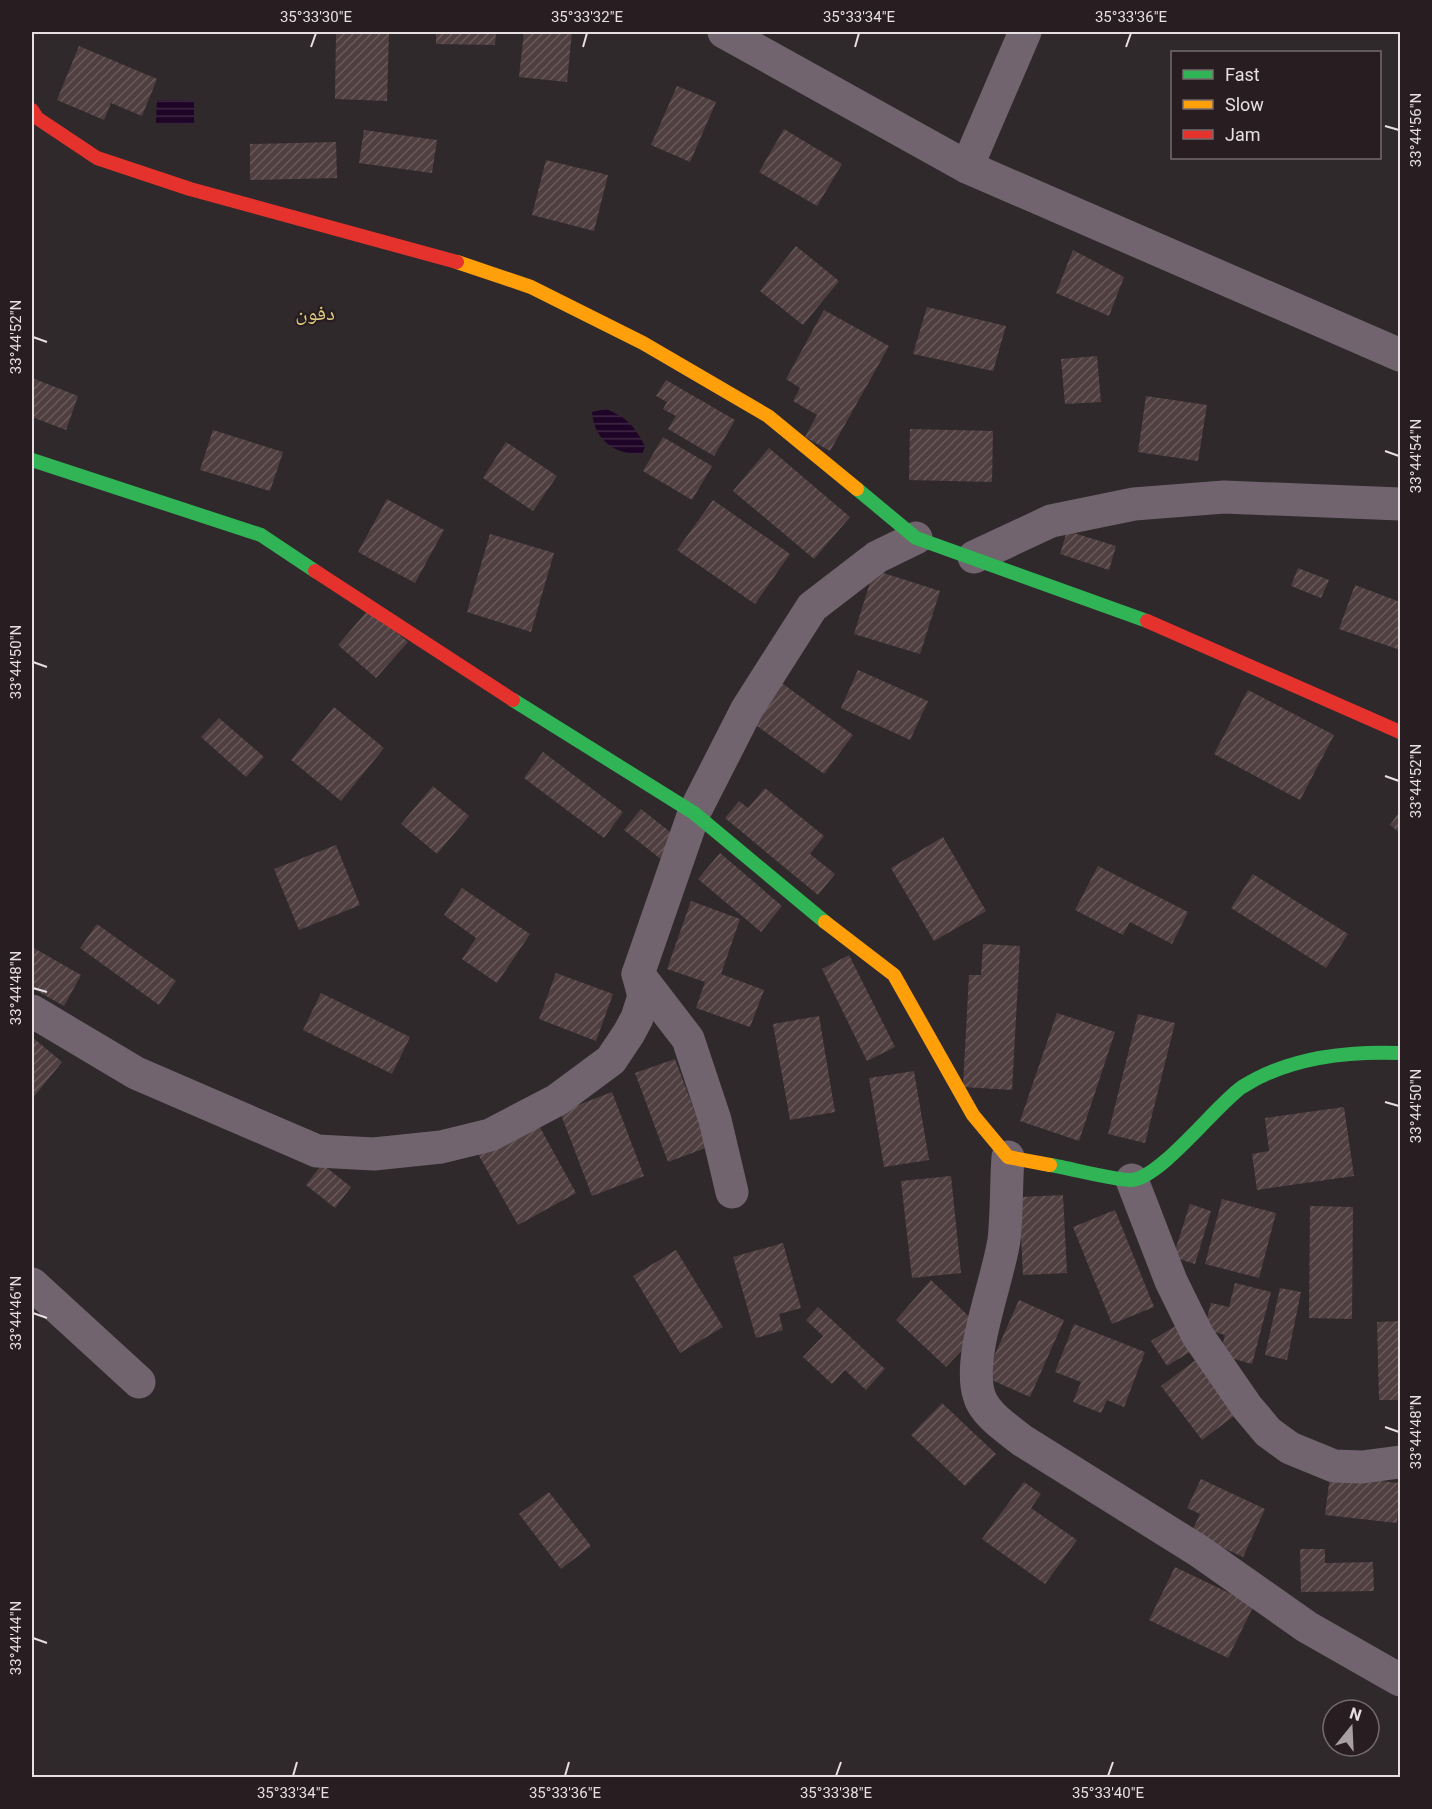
<svg xmlns="http://www.w3.org/2000/svg" width="1432" height="1809" viewBox="0 0 1432 1809" font-family="Roboto,'Noto Naskh Arabic',sans-serif">
<style>
.water{fill:url(#water-rules)}
.building{fill:url(#building-hatch)}
.lines{fill:none;stroke-linecap:round;stroke-linejoin:round}
.street{stroke:#71646e;stroke-width:33}
.fast{stroke:#30b455;stroke-width:14}
.slow{stroke:#ff9f0a;stroke-width:14}
.jam{stroke:#e5322d;stroke-width:14}
.ticks{fill:none;stroke:#e7dfe1;stroke-width:2}
.labels{text-anchor:middle;stroke-width:4.5;stroke-linejoin:round;paint-order:stroke}
.quarter-label{font-size:21px;fill:#decc7e;stroke:#281d20}
.neatline{fill:none;stroke:#e7dfe1;stroke-width:2}
.ticks-label{font-size:15px;text-anchor:middle;fill:#e7dfe1}
</style>
<defs>
<pattern id="water-rules" width="6" height="5" patternUnits="userSpaceOnUse" patternTransform="scale(1.5)"><rect width="6" height="5" fill="#1e0426"/><path d="M0 2.5h6" fill="none" stroke="#3f2845"/></pattern>
<pattern id="building-hatch" width="6" height="6" patternUnits="userSpaceOnUse" patternTransform="scale(1.5)"><rect width="6" height="6" fill="#503f41"/><path d="M-1 1l2-2M0 6l6-6M5 7l2-2" fill="none" stroke="#695a5c"/></pattern>
</defs>
<rect width="100%" height="100%" fill="#2f292b"/>
<!-- water -->
<g class="water">
<path d="M 157,100 L 194,101 L 194,124 L 156,123 Z"/>
<path d="M 606,409 C 626,417 636,427 645,447 L 642,454 C 615,455 594,440 592,412 Z"/>
</g>
<!-- building -->
<g class="building">
<path d="M 436,32 L 496,32 L 495,45 L 436,44 Z"/>
<path d="M 524,32 L 572,32 L 567,82 L 519,77 Z"/>
<path d="M 336,33 L 389,34 L 387,101 L 335,99 Z"/>
<path d="M 79,46 L 157,79 L 142,116 L 111,103 L 104,120 L 57,100 Z"/>
<path d="M 677,86 L 716,102 L 690,162 L 651,145 Z"/>
<path d="M 784,129 L 842,164 L 817,206 L 759,172 Z"/>
<path d="M 364,130 L 437,140 L 432,173 L 359,163 Z"/>
<path d="M 336,142 L 337,178 L 250,180 L 250,144 Z"/>
<path d="M 546,160 L 608,175 L 594,231 L 532,215 Z"/>
<path d="M 796,246 L 839,281 L 803,325 L 760,291 Z"/>
<path d="M 1073,250 L 1124,277 L 1109,316 L 1056,293 Z"/>
<path d="M 927,307 L 1006,326 L 993,371 L 913,354 Z"/>
<path d="M 824,310 L 889,346 L 830,451 L 805,437 L 817,415 L 793,401 L 800,388 L 786,379 Z"/>
<path d="M 1097,356 L 1101,402 L 1065,404 L 1061,359 Z"/>
<path d="M 32,378 L 78,396 L 66,430 L 32,417 Z"/>
<path d="M 666,380 L 735,420 L 714,456 L 668,429 L 676,416 L 663,409 L 667,402 L 656,396 Z"/>
<path d="M 1146,396 L 1207,405 L 1198,461 L 1138,452 Z"/>
<path d="M 910,429 L 993,431 L 992,482 L 909,480 Z"/>
<path d="M 213,430 L 283,452 L 270,491 L 200,470 Z"/>
<path d="M 663,437 L 712,466 L 692,500 L 643,471 Z"/>
<path d="M 506,442 L 557,476 L 533,511 L 483,478 Z"/>
<path d="M 769,448 L 850,517 L 814,559 L 733,491 Z"/>
<path d="M 387,499 L 444,530 L 415,583 L 358,552 Z"/>
<path d="M 713,500 L 790,554 L 755,604 L 677,550 Z"/>
<path d="M 1067,531 L 1116,546 L 1109,570 L 1060,554 Z"/>
<path d="M 490,534 L 554,553 L 531,632 L 467,612 Z"/>
<path d="M 1298,568 L 1329,580 L 1321,598 L 1291,586 Z"/>
<path d="M 874,570 L 940,591 L 920,654 L 854,634 Z"/>
<path d="M 1355,585 L 1400,602 L 1400,650 L 1339,629 Z"/>
<path d="M 369,609 L 408,642 L 376,678 L 338,645 Z"/>
<path d="M 858,670 L 928,701 L 910,740 L 841,708 Z"/>
<path d="M 779,681 L 853,735 L 824,774 L 750,721 Z"/>
<path d="M 1248,690 L 1334,735 L 1300,800 L 1214,754 Z"/>
<path d="M 334,707 L 384,748 L 341,801 L 291,760 Z"/>
<path d="M 219,718 L 264,757 L 246,777 L 201,737 Z"/>
<path d="M 543,752 L 623,812 L 604,838 L 524,778 Z"/>
<path d="M 433,786 L 469,816 L 437,854 L 401,824 Z"/>
<path d="M 765,788 L 824,836 L 810,854 L 835,874 L 818,895 L 725,818 L 739,801 L 748,808 Z"/>
<path d="M 641,809 L 679,839 L 662,860 L 624,830 Z"/>
<path d="M 1400,811 L 1400,833 L 1390,825 Z"/>
<path d="M 943,837 L 986,911 L 934,941 L 891,868 Z"/>
<path d="M 336,845 L 360,905 L 299,930 L 274,869 Z"/>
<path d="M 720,853 L 782,906 L 761,932 L 698,879 Z"/>
<path d="M 1098,866 L 1188,912 L 1172,944 L 1130,922 L 1123,935 L 1075,910 Z"/>
<path d="M 1253,874 L 1348,934 L 1326,968 L 1231,908 Z"/>
<path d="M 462,888 L 530,934 L 497,983 L 462,959 L 476,938 L 444,915 Z"/>
<path d="M 691,901 L 740,919 L 721,974 L 764,990 L 750,1027 L 696,1008 L 705,982 L 667,969 Z"/>
<path d="M 97,924 L 176,981 L 159,1005 L 80,948 Z"/>
<path d="M 983,944 L 1020,946 L 1012,1090 L 963,1087 L 969,975 L 981,975 Z"/>
<path d="M 32,947 L 81,975 L 64,1006 L 32,988 Z"/>
<path d="M 849,955 L 895,1047 L 867,1061 L 822,969 Z"/>
<path d="M 556,973 L 613,994 L 596,1041 L 539,1019 Z"/>
<path d="M 321,993 L 410,1037 L 392,1074 L 303,1030 Z"/>
<path d="M 1057,1013 L 1115,1032 L 1079,1141 L 1020,1121 Z"/>
<path d="M 1138,1014 L 1175,1023 L 1145,1143 L 1108,1134 Z"/>
<path d="M 819,1016 L 835,1112 L 790,1120 L 773,1024 Z"/>
<path d="M 32,1037 L 62,1062 L 32,1099 Z"/>
<path d="M 675,1059 L 708,1147 L 668,1162 L 635,1073 Z"/>
<path d="M 914,1071 L 929,1160 L 884,1167 L 869,1078 Z"/>
<path d="M 612,1092 L 644,1176 L 592,1196 L 560,1112 Z"/>
<path d="M 1344,1107 L 1354,1176 L 1257,1190 L 1252,1154 L 1269,1151 L 1265,1118 Z"/>
<path d="M 537,1122 L 576,1193 L 518,1225 L 478,1154 Z"/>
<path d="M 322,1164 L 351,1187 L 335,1208 L 306,1185 Z"/>
<path d="M 951,1176 L 961,1273 L 912,1278 L 901,1181 Z"/>
<path d="M 1063,1195 L 1067,1273 L 1023,1275 L 1019,1197 Z"/>
<path d="M 1222,1199 L 1276,1213 L 1259,1278 L 1205,1264 Z"/>
<path d="M 1190,1204 L 1211,1211 L 1195,1264 L 1173,1257 Z"/>
<path d="M 1310,1206 L 1353,1207 L 1352,1319 L 1309,1318 Z"/>
<path d="M 1115,1210 L 1154,1307 L 1112,1324 L 1073,1227 Z"/>
<path d="M 783,1243 L 801,1308 L 779,1314 L 783,1330 L 756,1338 L 733,1257 Z"/>
<path d="M 676,1250 L 723,1327 L 680,1353 L 633,1276 Z"/>
<path d="M 931,1280 L 982,1329 L 946,1367 L 896,1320 Z"/>
<path d="M 1235,1283 L 1271,1292 L 1252,1364 L 1220,1355 L 1225,1335 L 1204,1329 L 1211,1303 L 1229,1307 Z"/>
<path d="M 1280,1288 L 1301,1292 L 1287,1360 L 1265,1355 Z"/>
<path d="M 1019,1300 L 1064,1320 L 1030,1397 L 985,1377 Z"/>
<path d="M 818,1307 L 885,1369 L 866,1390 L 845,1370 L 832,1384 L 803,1357 L 823,1336 L 806,1320 Z"/>
<path d="M 1400,1321 L 1400,1400 L 1379,1400 L 1377,1322 Z"/>
<path d="M 1074,1324 L 1145,1352 L 1124,1407 L 1107,1400 L 1101,1413 L 1073,1402 L 1081,1382 L 1055,1372 Z"/>
<path d="M 1177,1325 L 1193,1350 L 1167,1366 L 1151,1341 Z"/>
<path d="M 1197,1359 L 1238,1413 L 1202,1440 L 1161,1386 Z"/>
<path d="M 942,1403 L 996,1454 L 965,1486 L 911,1435 Z"/>
<path d="M 1330,1476 L 1400,1483 L 1397,1523 L 1325,1515 Z"/>
<path d="M 1201,1479 L 1265,1509 L 1243,1557 L 1191,1533 L 1200,1514 L 1187,1508 Z"/>
<path d="M 1024,1482 L 1041,1494 L 1031,1508 L 1077,1540 L 1045,1584 L 982,1539 Z"/>
<path d="M 549,1492 L 591,1546 L 561,1569 L 519,1514 Z"/>
<path d="M 1300,1549 L 1325,1549 L 1325,1563 L 1373,1562 L 1374,1591 L 1301,1592 Z"/>
<path d="M 1175,1567 L 1254,1605 L 1228,1658 L 1149,1620 Z"/>
</g>
<g class="lines">
<!-- street -->
<g class="street">
<path d="M 724,32 L 967,167 L 1400,355"/>
<path d="M 967,167 L 1025,32"/>
<path d="M 974,557 L 1051,521 L 1134,504 L 1224,497 L 1400,504"/>
<path d="M 638,974 L 688,1039 L 715,1120 L 732,1192"/>
<path d="M 32,1011 L 136,1073 L 317,1151 L 374,1154 L 441,1147 L 490,1135 L 557,1100 L 611,1060 L 629,1033 L 637,1018 L 644,996 L 638,974 L 694,813 L 747,709 L 812,607 L 877,557 L 916,538"/>
<path d="M 1008,1157 C 1006,1185 1007,1213 1004,1240 C 998,1281 967,1356 979,1395 C 984,1414 1008,1429 1023,1441 L 1199,1551 L 1307,1627 L 1400,1680"/>
<path d="M 1132,1180 L 1171,1281 L 1198,1336 L 1247,1407 L 1268,1432 L 1290,1448 L 1334,1466 L 1362,1467 L 1400,1462"/>
<path d="M 32,1284 L 139,1382"/>
</g>
<!-- fast -->
<g class="fast">
<path d="M 32,460 L 261,535 L 315,571"/>
<path d="M 857,489 L 916,538 L 1147,621"/>
<path d="M 513,700 L 694,813 L 825,922"/>
<path d="M 1050,1165 C 1070,1168 1112,1180 1131,1180 C 1160,1179 1216,1105 1242,1087 C 1287,1058 1347,1051 1400,1053"/>
</g>
<!-- slow -->
<g class="slow">
<path d="M 457,262 L 531,287 L 643,343 L 768,416 L 857,489"/>
<path d="M 825,922 L 894,975 L 973,1115 L 1008,1157 L 1050,1165"/>
</g>
<!-- jam -->
<g class="jam">
<path d="M 32,110 L 37,118 L 97,158 L 190,189 L 457,262"/>
<path d="M 315,571 L 513,700"/>
<path d="M 1147,621 L 1400,732"/>
</g>
</g>
<!-- ticks -->
<path class="ticks" d="M 311,47 L 316,33M 583,47 L 587,33M 855,47 L 859,33M 1126,47 L 1131,33M 1385,126 L 1399,130M 33,337 L 47,342M 1385,451 L 1399,456M 33,662 L 47,667M 1385,776 L 1399,781M 33,988 L 47,992M 1385,1102 L 1399,1106M 33,1313 L 47,1318M 1385,1427 L 1399,1432M 33,1638 L 47,1643M 293,1776 L 297,1762M 565,1776 L 569,1762M 836,1776 L 841,1762M 1108,1776 L 1113,1762"/>
<g class="labels">
<!-- quarter labels -->
<g class="quarter-label">
<text x="315" y="320">دفون</text>
</g>
</g>
<!-- border -->
<rect width="1432" height="1809" fill="none" stroke="#281d20" stroke-width="66"/>
<!-- legend -->
<rect x="1171" y="51" width="210" height="108" fill="#281d20" stroke="#746b6d" stroke-width="1.5"/>
<rect x="1183" y="70" width="30" height="9" fill="#30b455" stroke="#746b6d" stroke-width="1.5"/>
<text x="1225" y="81" font-size="18" fill="#e7dfe1">Fast</text>
<rect x="1183" y="100" width="30" height="9" fill="#ff9f0a" stroke="#746b6d" stroke-width="1.5"/>
<text x="1225" y="111" font-size="18" fill="#e7dfe1">Slow</text>
<rect x="1183" y="130" width="30" height="9" fill="#e5322d" stroke="#746b6d" stroke-width="1.5"/>
<text x="1225" y="141" font-size="18" fill="#e7dfe1">Jam</text>
<!-- north arrow -->
<g transform="translate(1351 1728) rotate(18)"><circle r="28" fill="#281d20" stroke="#746b6d" stroke-width="1.5"/>
<path d="M0-4.5L10 22L0 15L-10 22Z" fill="#a79fa1"/>
<text y="-9" font-size="16" font-weight="bold" text-anchor="middle" fill="#e7dfe1">N</text>
</g>
<rect x="33" y="33" width="1366" height="1743" class="neatline"/>
<g class="ticks-label">
<text x="316" y="22">35°33'30"E</text>
<text x="587" y="22">35°33'32"E</text>
<text x="859" y="22">35°33'34"E</text>
<text x="1131" y="22">35°33'36"E</text>
<text transform="translate(1416 130) rotate(-90)" y="5">33°44'56"N</text>
<text transform="translate(16 337) rotate(-90)" y="5">33°44'52"N</text>
<text transform="translate(1416 456) rotate(-90)" y="5">33°44'54"N</text>
<text transform="translate(16 662) rotate(-90)" y="5">33°44'50"N</text>
<text transform="translate(1416 781) rotate(-90)" y="5">33°44'52"N</text>
<text transform="translate(16 988) rotate(-90)" y="5">33°44'48"N</text>
<text transform="translate(1416 1106) rotate(-90)" y="5">33°44'50"N</text>
<text transform="translate(16 1313) rotate(-90)" y="5">33°44'46"N</text>
<text transform="translate(1416 1432) rotate(-90)" y="5">33°44'48"N</text>
<text transform="translate(16 1638) rotate(-90)" y="5">33°44'44"N</text>
<text x="293" y="1798">35°33'34"E</text>
<text x="565" y="1798">35°33'36"E</text>
<text x="836" y="1798">35°33'38"E</text>
<text x="1108" y="1798">35°33'40"E</text>
</g>
</svg>
